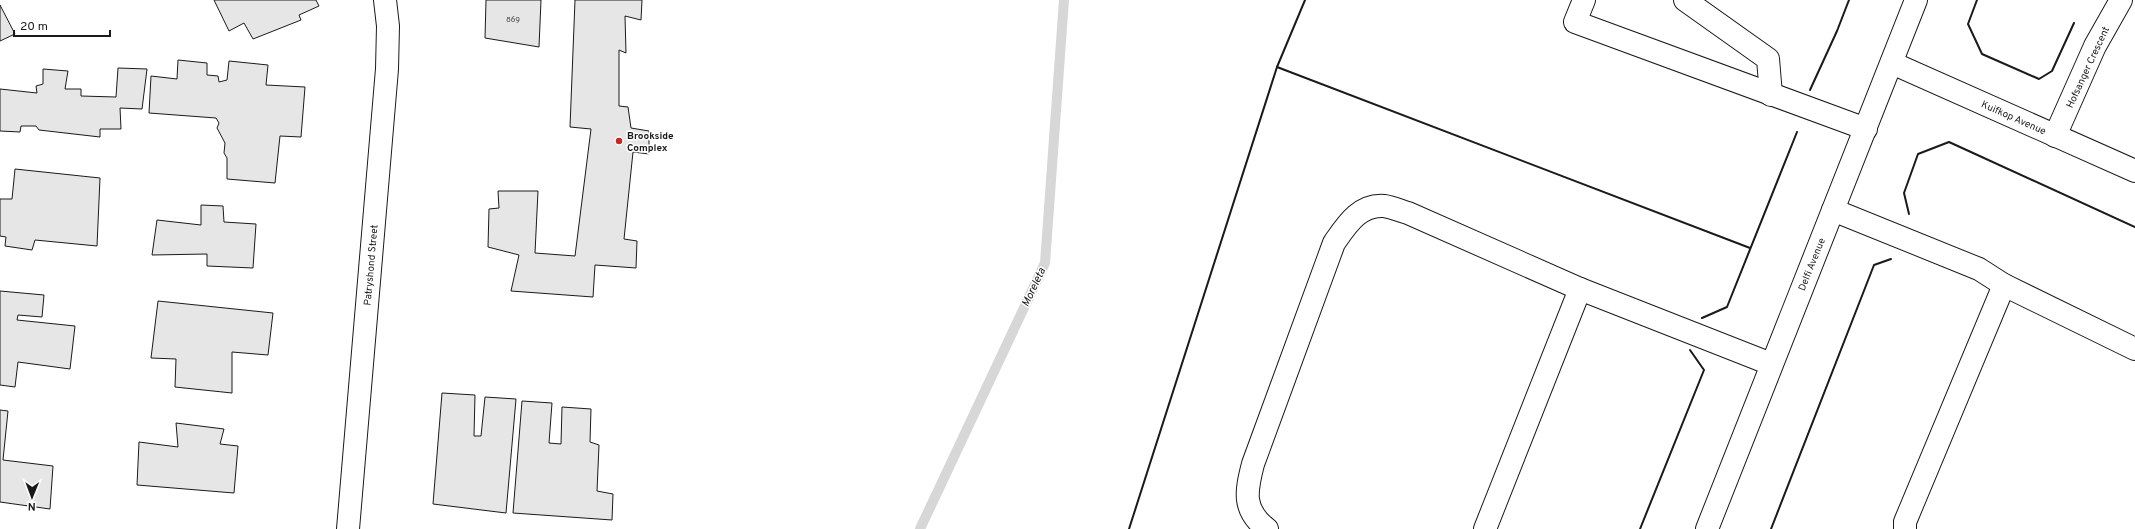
<svg xmlns="http://www.w3.org/2000/svg" width="2135" height="529" viewBox="0 0 2135 529" font-family="Overpass,sans-serif">
<style>
.lines{fill:none;stroke-linecap:round;stroke-linejoin:round}
.stream{stroke:#d7d7d7;stroke-width:10}
.building{fill:#e6e6e6;stroke:#1a1a1a}
.minor-casing{stroke:#1a1a1a;stroke-width:24}
.minor{stroke:#fff;stroke-width:22}
.wall{stroke:#1a1a1a;stroke-width:2}
.poi-dot{fill:#c62828;stroke:#fff;stroke-width:1.5}
.labels{text-anchor:middle;stroke-width:3;stroke-linejoin:round;paint-order:stroke}
.number-label{font-size:8px;fill:#4d4d4d}
.street-label{font-size:10px;fill:#1a1a1a;stroke:#fff}
.poi-label{font-size:10px;font-weight:bold;fill:#1a1a1a;stroke:#fff;text-anchor:start}
.water-label{font-size:11px;font-style:italic;fill:#1a1a1a;stroke:#fff}
</style>
<rect width="100%" height="100%" fill="#fff"/>
<g class="lines">
<!-- stream -->
<path class="stream" d="M 920,529 L 1045,263 L 1064,0"/>
</g>
<!-- building -->
<g class="building">
<path d="M 214,0 L 316,0 L 319,6 L 299,15 L 301,20 L 253,39 L 244,23 L 229,31 Z"/>
<path d="M 486,0 L 541,0 L 539,47 L 485,38 Z"/>
<path d="M 575,0 L 642,0 L 641,20 L 625,16 L 626,53 L 619,50 L 619,106 L 628,107 L 631,128 L 649,131 L 649,154 L 633,152 L 624,239 L 637,241 L 636,268 L 595,265 L 593,297 L 511,291 L 519,255 L 488,247 L 489,209 L 499,208 L 498,191 L 538,191 L 535,253 L 575,256 L 591,129 L 570,127 Z"/>
<path d="M 0,5 L 15,34 L 0,41 Z"/>
<path d="M 178,60 L 207,63 L 207,75 L 218,76 L 219,82 L 227,80 L 229,61 L 268,65 L 266,85 L 305,87 L 301,137 L 280,136 L 275,183 L 227,179 L 227,158 L 224,153 L 225,143 L 217,128 L 219,123 L 216,118 L 149,113 L 151,76 L 177,79 Z"/>
<path d="M 118,68 L 147,69 L 142,109 L 120,108 L 121,129 L 100,129 L 100,137 L 39,130 L 36,126 L 21,126 L 20,132 L 0,131 L 0,89 L 37,93 L 36,86 L 43,84 L 43,69 L 68,71 L 65,89 L 81,89 L 81,96 L 116,97 Z"/>
<path d="M 15,169 L 100,178 L 97,246 L 35,240 L 32,250 L 5,246 L 6,237 L 0,236 L 0,199 L 12,199 Z"/>
<path d="M 201,205 L 223,206 L 224,222 L 256,224 L 253,268 L 207,266 L 207,254 L 152,255 L 157,220 L 201,225 Z"/>
<path d="M 0,291 L 44,295 L 42,317 L 18,315 L 17,320 L 75,326 L 70,369 L 18,362 L 15,387 L 0,385 Z"/>
<path d="M 158,301 L 273,313 L 268,355 L 232,352 L 232,393 L 175,387 L 176,359 L 151,358 Z"/>
<path d="M 442,393 L 475,395 L 474,436 L 481,436 L 485,397 L 516,399 L 506,513 L 433,504 Z"/>
<path d="M 522,401 L 552,403 L 549,443 L 561,444 L 562,407 L 591,409 L 590,442 L 599,445 L 597,491 L 613,494 L 612,520 L 513,513 Z"/>
<path d="M 0,410 L 8,411 L 3,460 L 53,466 L 50,509 L 0,502 Z"/>
<path d="M 176,423 L 224,429 L 220,444 L 238,446 L 234,493 L 137,485 L 139,442 L 178,447 Z"/>
</g>
<g class="lines">
<defs>
<g id="minor">
<path d="M 1584,0 L 1575,22 L 1866,129"/>
<path d="M 1685,0 L 1768,59 L 1771,95"/>
<path d="M 1892,63 L 2135,171"/>
<path d="M 2055,136 L 2095,46 L 2121,0"/>
<path d="M 1833,210 L 1979,269 L 2004,285 L 2135,349"/>
<path d="M 348,529 L 387,69 L 388,26 L 385,0"/>
<path d="M 1267,529 C 1242,510 1246,491 1253,464 L 1334,243 C 1346,226 1359,204 1384,206 C 1392,207 1401,211 1408,213 L 1580,289 L 1771,364"/>
<path d="M 1485,529 L 1580,289"/>
<path d="M 1707,529 L 1916,0"/>
<path d="M 1905,529 L 1905,522 L 2004,285"/>
</g>
</defs>
<!-- minor casing -->
<use href="#minor" class="minor-casing"/>
<!-- minor -->
<use href="#minor" class="minor"/>
<!-- wall -->
<g class="wall">
<path d="M 1977,0 L 1968,24 L 1982,54 L 2039,79 L 2052,71 L 2074,23"/>
<path d="M 1277,67 L 1750,248"/>
<path d="M 1810,90 L 1837,31 L 1849,0"/>
<path d="M 1909,214 L 1904,193 L 1918,154 L 1949,142 L 2135,227"/>
<path d="M 1702,318 L 1727,307 L 1797,132"/>
<path d="M 1129,529 L 1277,67 L 1305,0"/>
<path d="M 1640,529 L 1704,370 L 1690,350"/>
<path d="M 1771,529 L 1874,265 L 1891,259"/>
</g>
</g>
<!-- markers -->
<circle class="poi-dot" cx="619" cy="141" r="4"/>
<g class="labels">
<!-- number labels -->
<g class="number-label">
<text x="513" y="22">869</text>
</g>
<!-- street labels -->
<g class="street-label">
<text transform="translate(2087 67) rotate(-65)" y="4">Hofsanger Crescent</text>
<text transform="translate(2014 117) rotate(24)" y="4">Kuifkop Avenue</text>
<text transform="translate(1811 264) rotate(-68)" y="4">Delfi Avenue</text>
<text transform="translate(370 265) rotate(-85)" y="4">Patryshond Street</text>
</g>
<!-- poi labels -->
<g class="poi-label">
<text x="627" y="139">Brookside<tspan x="627" dy="12">Complex</tspan></text>
</g>
<!-- water labels -->
<g class="water-label">
<text transform="translate(1033 287) rotate(-65)" y="4">Moreleta</text>
</g>
</g>
<!-- north arrow -->
<g transform="translate(32 497) rotate(181)" stroke="#ffffff" stroke-width="3" paint-order="stroke">
<path d="M0-3L7 15L0 10L-7 15Z" fill="#1a1a1a"/>
<text y="-6" font-size="11" font-weight="bold" text-anchor="middle" fill="#1a1a1a">N</text>
</g>
<!-- scale -->
<path d="M14 30v6h96v-6" fill="none" stroke="#1a1a1a" stroke-width="2"/>
<text x="20" y="30" font-size="12" fill="#1a1a1a" stroke="#ffffff" stroke-width="3" paint-order="stroke">20 m</text>
</svg>
